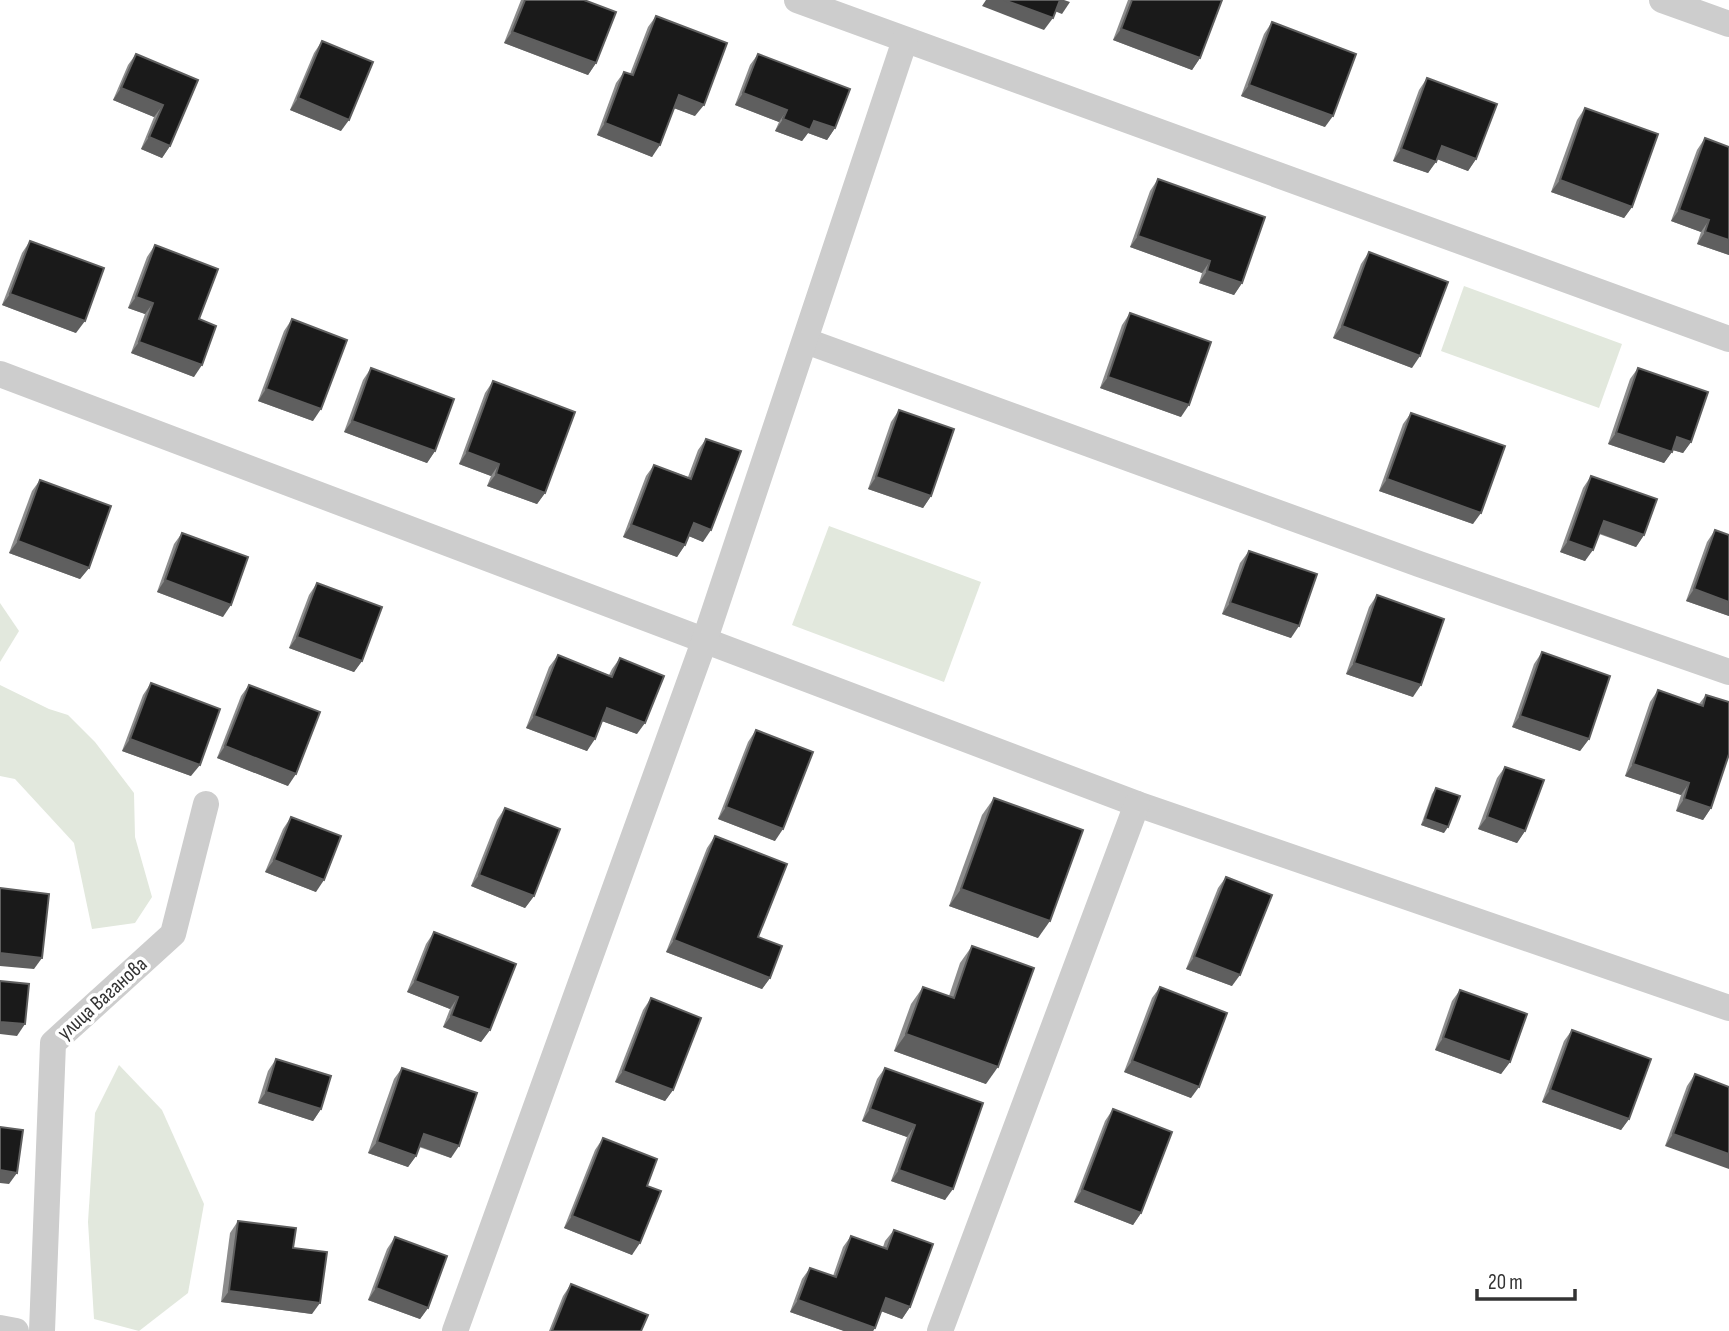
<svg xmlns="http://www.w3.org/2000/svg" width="1729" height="1331" viewBox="0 0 1729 1331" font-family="'Sofia Sans Condensed',sans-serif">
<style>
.green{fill:#e2e8dd}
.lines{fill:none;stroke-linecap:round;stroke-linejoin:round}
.street{stroke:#cdcdcd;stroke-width:26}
.wall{fill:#8c8c8c}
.shaded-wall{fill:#5f5f5f}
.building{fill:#1a1a1a;stroke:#5f5f5f;stroke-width:2}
.labels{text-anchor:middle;stroke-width:7;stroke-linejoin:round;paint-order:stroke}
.street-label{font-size:21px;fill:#333;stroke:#fff}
</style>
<rect width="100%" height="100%" fill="#fff"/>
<!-- green -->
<g class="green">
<path d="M 1464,286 L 1622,344 L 1599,408 L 1441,351 Z"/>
<path d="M 829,526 L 981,582 L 944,682 L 792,625 Z"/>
<path d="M 0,603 L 19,631 L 0,662 Z"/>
<path d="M 0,685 L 49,709 L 68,715 L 95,742 L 134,793 L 135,837 L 152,897 L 135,923 L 92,929 L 74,843 L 15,779 L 0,776 Z"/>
<path d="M 119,1065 L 162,1110 L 204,1204 L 188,1293 L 139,1331 L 94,1319 L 88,1222 L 95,1113 Z"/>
</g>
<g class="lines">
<!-- street -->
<g class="street">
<path d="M 797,0 L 1729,339"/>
<path d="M 1662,0 L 1729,24"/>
<path d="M 806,341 L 1419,564 L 1729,672"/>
<path d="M 0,374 L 1137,804 L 1729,1008"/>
<path d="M 0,1328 L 16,1331"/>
<path d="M 42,1331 L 53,1043 L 173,934 L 206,804"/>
<path d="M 455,1331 L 705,639 L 905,40"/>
<path d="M 940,1331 L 1137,804"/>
</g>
</g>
<!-- wall -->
<g class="wall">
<path d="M 521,0 L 584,0 L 596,63 L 588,75 L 504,43 Z"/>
<path d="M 1128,0 L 1222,0 L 1200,58 L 1192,70 L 1113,40 Z"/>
<path d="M 656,16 L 695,116 L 674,108 L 652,157 L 597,135 L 616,83 L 624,72 L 630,74 L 648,27 Z"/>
<path d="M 1272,22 L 1325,127 L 1241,96 L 1264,34 Z"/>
<path d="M 322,41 L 341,131 L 290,110 L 314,53 Z"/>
<path d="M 136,54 L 198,80 L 170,146 L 162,158 L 141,149 L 154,117 L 113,100 L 128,65 Z"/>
<path d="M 758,54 L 835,128 L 827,140 L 808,133 L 802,141 L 775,131 L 779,122 L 735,105 L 750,65 Z"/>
<path d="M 1427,78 L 1476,159 L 1468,171 L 1437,159 L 1428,173 L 1393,161 L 1419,90 Z"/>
<path d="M 1585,108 L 1632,207 L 1624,218 L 1551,192 L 1577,120 Z"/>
<path d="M 1705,138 L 1729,147 L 1729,255 L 1697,244 L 1701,232 L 1671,221 L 1697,150 Z"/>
<path d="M 1158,179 L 1242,283 L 1234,295 L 1199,283 L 1202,273 L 1130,247 L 1150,191 Z"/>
<path d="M 30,241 L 76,333 L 2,305 L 22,253 Z"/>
<path d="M 155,245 L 199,319 L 194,377 L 131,353 L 145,314 L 128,308 L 147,257 Z"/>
<path d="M 1369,252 L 1412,368 L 1333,338 L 1361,264 Z"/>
<path d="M 1130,313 L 1181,417 L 1100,388 L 1122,325 Z"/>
<path d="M 292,319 L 313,421 L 258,401 L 284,331 Z"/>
<path d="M 371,368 L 435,451 L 427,463 L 344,432 L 363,380 Z"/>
<path d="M 1638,368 L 1691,442 L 1683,453 L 1673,450 L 1664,463 L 1608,444 L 1630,379 Z"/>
<path d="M 493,381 L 545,493 L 537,504 L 487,486 L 491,476 L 459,464 L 485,393 Z"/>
<path d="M 899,410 L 931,496 L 923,508 L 868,489 L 891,422 Z"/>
<path d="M 1411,413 L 1473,524 L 1379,491 L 1403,424 Z"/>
<path d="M 706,439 L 703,542 L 689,536 L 685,545 L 677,557 L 623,537 L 646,476 L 654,465 L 688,477 L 698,450 Z"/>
<path d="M 1591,476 L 1644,535 L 1636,547 L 1599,534 L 1585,561 L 1560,552 L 1583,488 Z"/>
<path d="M 40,480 L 89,568 L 80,579 L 9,553 L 32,491 Z"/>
<path d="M 1715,530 L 1729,616 L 1686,601 L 1707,542 Z"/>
<path d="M 182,533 L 223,617 L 157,592 L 174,544 Z"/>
<path d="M 1249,551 L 1291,638 L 1222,614 L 1240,563 Z"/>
<path d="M 317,583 L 362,661 L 354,672 L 289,648 L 309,595 Z"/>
<path d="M 1377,595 L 1413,697 L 1346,674 L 1369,607 Z"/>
<path d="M 1542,652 L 1589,739 L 1580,751 L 1512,727 L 1534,664 Z"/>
<path d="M 558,655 L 609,675 L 612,669 L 620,658 L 637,734 L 602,721 L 587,751 L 526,728 L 549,667 Z"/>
<path d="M 151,683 L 191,776 L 122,751 L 143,695 Z"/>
<path d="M 249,685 L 288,786 L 217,758 L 241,696 Z"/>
<path d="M 1658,690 L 1699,704 L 1706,695 L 1711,808 L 1703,820 L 1676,811 L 1681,795 L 1625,776 L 1650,702 Z"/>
<path d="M 756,730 L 775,841 L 718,819 L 748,742 Z"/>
<path d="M 1505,767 L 1525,831 L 1517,843 L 1478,829 L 1497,778 Z"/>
<path d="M 1436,788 L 1444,833 L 1421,825 L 1432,794 Z"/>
<path d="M 994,798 L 1038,938 L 949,906 L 982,815 Z"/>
<path d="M 505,808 L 534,896 L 525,908 L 471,886 L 497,820 Z"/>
<path d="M 291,817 L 316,892 L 265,872 L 283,829 Z"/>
<path d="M 715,836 L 758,937 L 770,978 L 762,989 L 666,952 L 707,848 Z"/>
<path d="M 1226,877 L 1232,986 L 1186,969 L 1218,888 Z"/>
<path d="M 434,932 L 490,1030 L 481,1042 L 443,1027 L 450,1009 L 407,992 L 426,944 Z"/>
<path d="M 972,946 L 986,1084 L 894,1051 L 911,1004 L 923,987 L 949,996 L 960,963 Z"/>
<path d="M 1160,987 L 1191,1098 L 1124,1072 L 1152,998 Z"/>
<path d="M 1460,990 L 1510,1062 L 1501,1074 L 1435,1050 L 1452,1001 Z"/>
<path d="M 651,998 L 673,1090 L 665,1101 L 615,1082 L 643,1010 Z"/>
<path d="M 1572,1030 L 1629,1119 L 1621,1130 L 1542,1102 L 1564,1041 Z"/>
<path d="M 276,1059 L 321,1109 L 313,1121 L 258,1103 L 268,1071 Z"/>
<path d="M 402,1068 L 451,1158 L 419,1147 L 416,1156 L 408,1167 L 368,1153 L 394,1079 Z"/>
<path d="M 885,1068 L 983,1103 L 945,1200 L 891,1181 L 907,1137 L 862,1121 L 877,1079 Z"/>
<path d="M 1695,1074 L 1729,1087 L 1665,1146 L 1687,1086 Z"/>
<path d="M 1113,1109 L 1141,1213 L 1133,1225 L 1074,1202 L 1105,1121 Z"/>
<path d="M 603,1138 L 647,1186 L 632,1255 L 564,1228 L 595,1150 Z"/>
<path d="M 238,1221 L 293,1248 L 312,1314 L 221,1302 L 230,1233 Z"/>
<path d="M 894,1230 L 910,1307 L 902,1319 L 881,1311 L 875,1328 L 873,1331 L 844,1331 L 790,1312 L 802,1279 L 810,1268 L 833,1276 L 843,1247 L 851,1236 L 883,1247 L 885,1241 Z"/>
<path d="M 395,1237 L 428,1308 L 420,1319 L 368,1300 L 387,1249 Z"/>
<path d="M 571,1284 L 641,1331 L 549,1331 L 563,1296 Z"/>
</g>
<!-- shaded-wall -->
<g class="shaded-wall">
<path d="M 986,0 L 1004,0 L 1053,18 L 1044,30 L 982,6 Z"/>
<path d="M 1059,0 L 1064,0 L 1070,2 L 1062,14 L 1052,10 Z"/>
<path d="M 1121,29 L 1200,58 L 1192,70 L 1113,40 Z"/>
<path d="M 512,32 L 596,63 L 588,75 L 504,43 Z"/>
<path d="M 1249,85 L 1333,116 L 1325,127 L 1241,96 Z"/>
<path d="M 121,88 L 163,105 L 154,117 L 113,100 Z"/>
<path d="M 743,93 L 787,110 L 779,122 L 735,105 Z"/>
<path d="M 679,95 L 704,105 L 695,116 L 671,107 Z"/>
<path d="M 298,98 L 349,120 L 341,131 L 290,110 Z"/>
<path d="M 783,119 L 814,121 L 835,128 L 827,140 L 808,133 L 802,141 L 775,131 Z"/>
<path d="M 605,123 L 660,145 L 652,157 L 597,135 Z"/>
<path d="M 149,137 L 170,146 L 162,158 L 141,149 Z"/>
<path d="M 1442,146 L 1476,159 L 1468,171 L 1434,158 Z"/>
<path d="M 1401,149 L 1436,162 L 1428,173 L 1393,161 Z"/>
<path d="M 1560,180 L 1632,207 L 1624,218 L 1551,192 Z"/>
<path d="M 1679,210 L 1709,220 L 1701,232 L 1671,221 Z"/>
<path d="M 1705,232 L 1729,240 L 1729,255 L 1697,244 Z"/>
<path d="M 1138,236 L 1210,261 L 1202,273 L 1130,247 Z"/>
<path d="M 1207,271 L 1242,283 L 1234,295 L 1199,283 Z"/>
<path d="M 10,294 L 85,321 L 76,333 L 2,305 Z"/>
<path d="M 136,297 L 153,303 L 145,314 L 128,308 Z"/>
<path d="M 1342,326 L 1420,356 L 1412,368 L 1333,338 Z"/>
<path d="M 139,342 L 202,365 L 194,377 L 131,353 Z"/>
<path d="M 1108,377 L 1189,405 L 1181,417 L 1100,388 Z"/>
<path d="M 266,389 L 321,409 L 313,421 L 258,401 Z"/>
<path d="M 352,421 L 435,451 L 427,463 L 344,432 Z"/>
<path d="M 1616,433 L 1672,452 L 1664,463 L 1608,444 Z"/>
<path d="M 1677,437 L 1691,442 L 1683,453 L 1669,449 Z"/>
<path d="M 467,452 L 499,464 L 491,476 L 459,464 Z"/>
<path d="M 496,474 L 545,493 L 537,504 L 487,486 Z"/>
<path d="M 876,477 L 931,496 L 923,508 L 868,489 Z"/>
<path d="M 1387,479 L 1481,513 L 1473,524 L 1379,491 Z"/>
<path d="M 1604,521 L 1644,535 L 1636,547 L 1596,532 Z"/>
<path d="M 694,523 L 711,530 L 703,542 L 686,535 Z"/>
<path d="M 631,525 L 685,545 L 677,557 L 623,537 Z"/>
<path d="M 18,541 L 89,568 L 80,579 L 9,553 Z"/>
<path d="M 1568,541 L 1593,550 L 1585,561 L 1560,552 Z"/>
<path d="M 165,580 L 231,605 L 223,617 L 157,592 Z"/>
<path d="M 1694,589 L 1729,602 L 1729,616 L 1686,601 Z"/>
<path d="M 1230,603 L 1299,626 L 1291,638 L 1222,614 Z"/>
<path d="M 297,637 L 362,661 L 354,672 L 289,648 Z"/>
<path d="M 1354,663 L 1421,685 L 1413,697 L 1346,674 Z"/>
<path d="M 607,708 L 645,723 L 637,734 L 599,720 Z"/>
<path d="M 534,716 L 595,739 L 587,751 L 526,728 Z"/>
<path d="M 1520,716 L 1589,739 L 1580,751 L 1512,727 Z"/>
<path d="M 130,739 L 200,765 L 191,776 L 122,751 Z"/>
<path d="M 225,746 L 296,774 L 288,786 L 217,758 Z"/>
<path d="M 1633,764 L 1689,783 L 1681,795 L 1625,776 Z"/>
<path d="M 1684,799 L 1711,808 L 1703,820 L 1676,811 Z"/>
<path d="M 726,807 L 783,829 L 775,841 L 718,819 Z"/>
<path d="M 1487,817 L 1525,831 L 1517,843 L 1478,829 Z"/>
<path d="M 1425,819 L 1448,827 L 1444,833 L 1421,825 Z"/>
<path d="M 274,860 L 324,880 L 316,892 L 265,872 Z"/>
<path d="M 479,875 L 534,896 L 525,908 L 471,886 Z"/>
<path d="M 961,889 L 1050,921 L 1038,938 L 949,906 Z"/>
<path d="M 674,940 L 770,978 L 762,989 L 666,952 Z"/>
<path d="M 0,953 L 42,958 L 34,969 L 0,966 Z"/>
<path d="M 1194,957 L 1240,975 L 1232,986 L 1186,969 Z"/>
<path d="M 415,981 L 458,997 L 450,1009 L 407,992 Z"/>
<path d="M 451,1016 L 490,1030 L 481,1042 L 443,1027 Z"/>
<path d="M 0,1022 L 25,1024 L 17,1036 L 0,1034 Z"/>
<path d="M 906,1034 L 998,1067 L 986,1084 L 894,1051 Z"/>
<path d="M 1443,1038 L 1510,1062 L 1501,1074 L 1435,1050 Z"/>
<path d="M 1132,1061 L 1199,1087 L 1191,1098 L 1124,1072 Z"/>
<path d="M 623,1071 L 673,1090 L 665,1101 L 615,1082 Z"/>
<path d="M 1550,1090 L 1629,1119 L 1621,1130 L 1542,1102 Z"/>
<path d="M 266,1092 L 321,1109 L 313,1121 L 258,1103 Z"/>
<path d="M 870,1109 L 915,1125 L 907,1137 L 862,1121 Z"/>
<path d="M 424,1134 L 459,1146 L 451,1158 L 416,1145 Z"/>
<path d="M 1673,1134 L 1729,1154 L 1729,1169 L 1665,1146 Z"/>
<path d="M 377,1142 L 416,1156 L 408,1167 L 368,1153 Z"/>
<path d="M 0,1170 L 17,1173 L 9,1184 L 0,1183 Z"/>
<path d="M 899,1170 L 953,1189 L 945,1200 L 891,1181 Z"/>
<path d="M 1082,1190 L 1141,1213 L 1133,1225 L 1074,1202 Z"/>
<path d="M 572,1216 L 640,1243 L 632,1255 L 564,1228 Z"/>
<path d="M 376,1288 L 428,1308 L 420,1319 L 368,1300 Z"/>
<path d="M 229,1291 L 320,1303 L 312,1314 L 221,1302 Z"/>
<path d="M 886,1298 L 910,1307 L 902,1319 L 878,1310 Z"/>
<path d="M 798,1300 L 875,1328 L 873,1331 L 844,1331 L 790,1312 Z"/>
</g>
<!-- building -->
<g class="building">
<path d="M 525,0 L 584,0 L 616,12 L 596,63 L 512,32 Z"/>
<path d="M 1004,0 L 1060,0 L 1053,18 Z"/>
<path d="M 1132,0 L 1222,0 L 1200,58 L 1121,29 Z"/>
<path d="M 656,16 L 727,43 L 704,105 L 679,95 L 660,145 L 605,123 L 624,72 L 633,75 Z"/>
<path d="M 1272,22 L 1356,54 L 1333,116 L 1249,85 Z"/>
<path d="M 322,41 L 373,62 L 349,120 L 298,98 Z"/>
<path d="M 136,54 L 198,80 L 170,146 L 149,137 L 163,105 L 121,88 Z"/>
<path d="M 758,54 L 850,89 L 835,128 L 814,121 L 810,130 L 783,119 L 787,110 L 743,93 Z"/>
<path d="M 1427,78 L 1497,104 L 1476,159 L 1442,146 L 1436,162 L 1401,149 Z"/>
<path d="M 1585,108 L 1658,134 L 1632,207 L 1560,180 Z"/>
<path d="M 1705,138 L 1729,147 L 1729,240 L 1705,232 L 1709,220 L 1679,210 Z"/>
<path d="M 1158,179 L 1265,217 L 1242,283 L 1207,271 L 1210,261 L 1138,236 Z"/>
<path d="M 30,241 L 104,268 L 85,321 L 10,294 Z"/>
<path d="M 155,245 L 218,269 L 199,319 L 216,326 L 202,365 L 139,342 L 153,303 L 136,297 Z"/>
<path d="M 1369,252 L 1448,282 L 1420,356 L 1342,326 Z"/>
<path d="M 1130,313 L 1211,342 L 1189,405 L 1108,377 Z"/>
<path d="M 292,319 L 347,340 L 321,409 L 266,389 Z"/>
<path d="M 371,368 L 454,399 L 435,451 L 352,421 Z"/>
<path d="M 1638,368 L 1708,392 L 1691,442 L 1677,437 L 1672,452 L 1616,433 Z"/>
<path d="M 493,381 L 575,412 L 545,493 L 496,474 L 499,464 L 467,452 Z"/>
<path d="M 899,410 L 954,429 L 931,496 L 876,477 Z"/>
<path d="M 1411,413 L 1505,446 L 1481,513 L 1387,479 Z"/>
<path d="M 706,439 L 741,451 L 711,530 L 694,523 L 685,545 L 631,525 L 654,465 L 691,479 Z"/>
<path d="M 1591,476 L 1657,499 L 1644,535 L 1604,521 L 1593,550 L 1568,541 Z"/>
<path d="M 40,480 L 111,506 L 89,568 L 18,541 Z"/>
<path d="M 1715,530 L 1729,535 L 1729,602 L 1694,589 Z"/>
<path d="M 182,533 L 248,557 L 231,605 L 165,580 Z"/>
<path d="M 1249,551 L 1317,574 L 1299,626 L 1230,603 Z"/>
<path d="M 317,583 L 382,607 L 362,661 L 297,637 Z"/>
<path d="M 1377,595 L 1444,619 L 1421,685 L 1354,663 Z"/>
<path d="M 1542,652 L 1610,676 L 1589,739 L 1520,716 Z"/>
<path d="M 558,655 L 612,677 L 620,658 L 664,676 L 645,723 L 607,708 L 595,739 L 534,716 Z"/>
<path d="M 151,683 L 220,709 L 200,765 L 130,739 Z"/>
<path d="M 249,685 L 320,712 L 296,774 L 225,746 Z"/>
<path d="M 1658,690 L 1703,706 L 1706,695 L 1729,702 L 1729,754 L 1711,808 L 1684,799 L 1689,783 L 1633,764 Z"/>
<path d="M 756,730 L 813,752 L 783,829 L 726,807 Z"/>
<path d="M 1505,767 L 1544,780 L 1525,831 L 1487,817 Z"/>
<path d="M 1436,788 L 1460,796 L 1448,827 L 1425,819 Z"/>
<path d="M 994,798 L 1083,830 L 1050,921 L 961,889 Z"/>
<path d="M 505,808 L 560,829 L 534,896 L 479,875 Z"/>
<path d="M 291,817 L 341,836 L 324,880 L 274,860 Z"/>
<path d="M 715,836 L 787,864 L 758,937 L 782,946 L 770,978 L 674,940 Z"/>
<path d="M 1226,877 L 1272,895 L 1240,975 L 1194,957 Z"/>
<path d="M 0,888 L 49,894 L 42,958 L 0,953 Z"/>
<path d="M 434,932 L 516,964 L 490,1030 L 451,1016 L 458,997 L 415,981 Z"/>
<path d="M 972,946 L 1034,968 L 998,1067 L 906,1034 L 923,987 L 954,998 Z"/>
<path d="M 0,981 L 29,984 L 25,1024 L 0,1022 Z"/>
<path d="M 1160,987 L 1227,1013 L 1199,1087 L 1132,1061 Z"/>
<path d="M 1460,990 L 1527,1014 L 1510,1062 L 1443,1038 Z"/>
<path d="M 651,998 L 701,1018 L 673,1090 L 623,1071 Z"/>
<path d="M 1572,1030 L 1651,1059 L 1629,1119 L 1550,1090 Z"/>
<path d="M 276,1059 L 331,1076 L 321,1109 L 266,1092 Z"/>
<path d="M 402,1068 L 477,1093 L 459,1146 L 424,1134 L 416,1156 L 377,1142 Z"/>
<path d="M 885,1068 L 983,1103 L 953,1189 L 899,1170 L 915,1125 L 870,1109 Z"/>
<path d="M 1695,1074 L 1729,1087 L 1729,1154 L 1673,1134 Z"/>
<path d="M 1113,1109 L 1172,1132 L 1141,1213 L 1082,1190 Z"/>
<path d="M 0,1127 L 23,1130 L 17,1173 L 0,1170 Z"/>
<path d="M 603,1138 L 657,1159 L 647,1186 L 661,1191 L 640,1243 L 572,1216 Z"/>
<path d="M 238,1221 L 296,1228 L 293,1248 L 327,1252 L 320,1303 L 229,1291 Z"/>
<path d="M 894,1230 L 933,1244 L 910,1307 L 886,1298 L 875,1328 L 798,1300 L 810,1268 L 836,1277 L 851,1236 L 887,1249 Z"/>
<path d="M 395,1237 L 447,1256 L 428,1308 L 376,1288 Z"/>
<path d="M 571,1284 L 648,1315 L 641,1331 L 552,1331 Z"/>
</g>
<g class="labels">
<!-- street labels -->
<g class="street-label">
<text transform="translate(102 998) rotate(-42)" y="7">улица Ваганова</text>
</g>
</g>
<!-- scale -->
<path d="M1477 1289v10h98v-10" fill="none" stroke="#333333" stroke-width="3.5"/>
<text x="1488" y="1289" font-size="21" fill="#333333" stroke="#ffffff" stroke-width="5" paint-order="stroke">20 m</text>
</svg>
